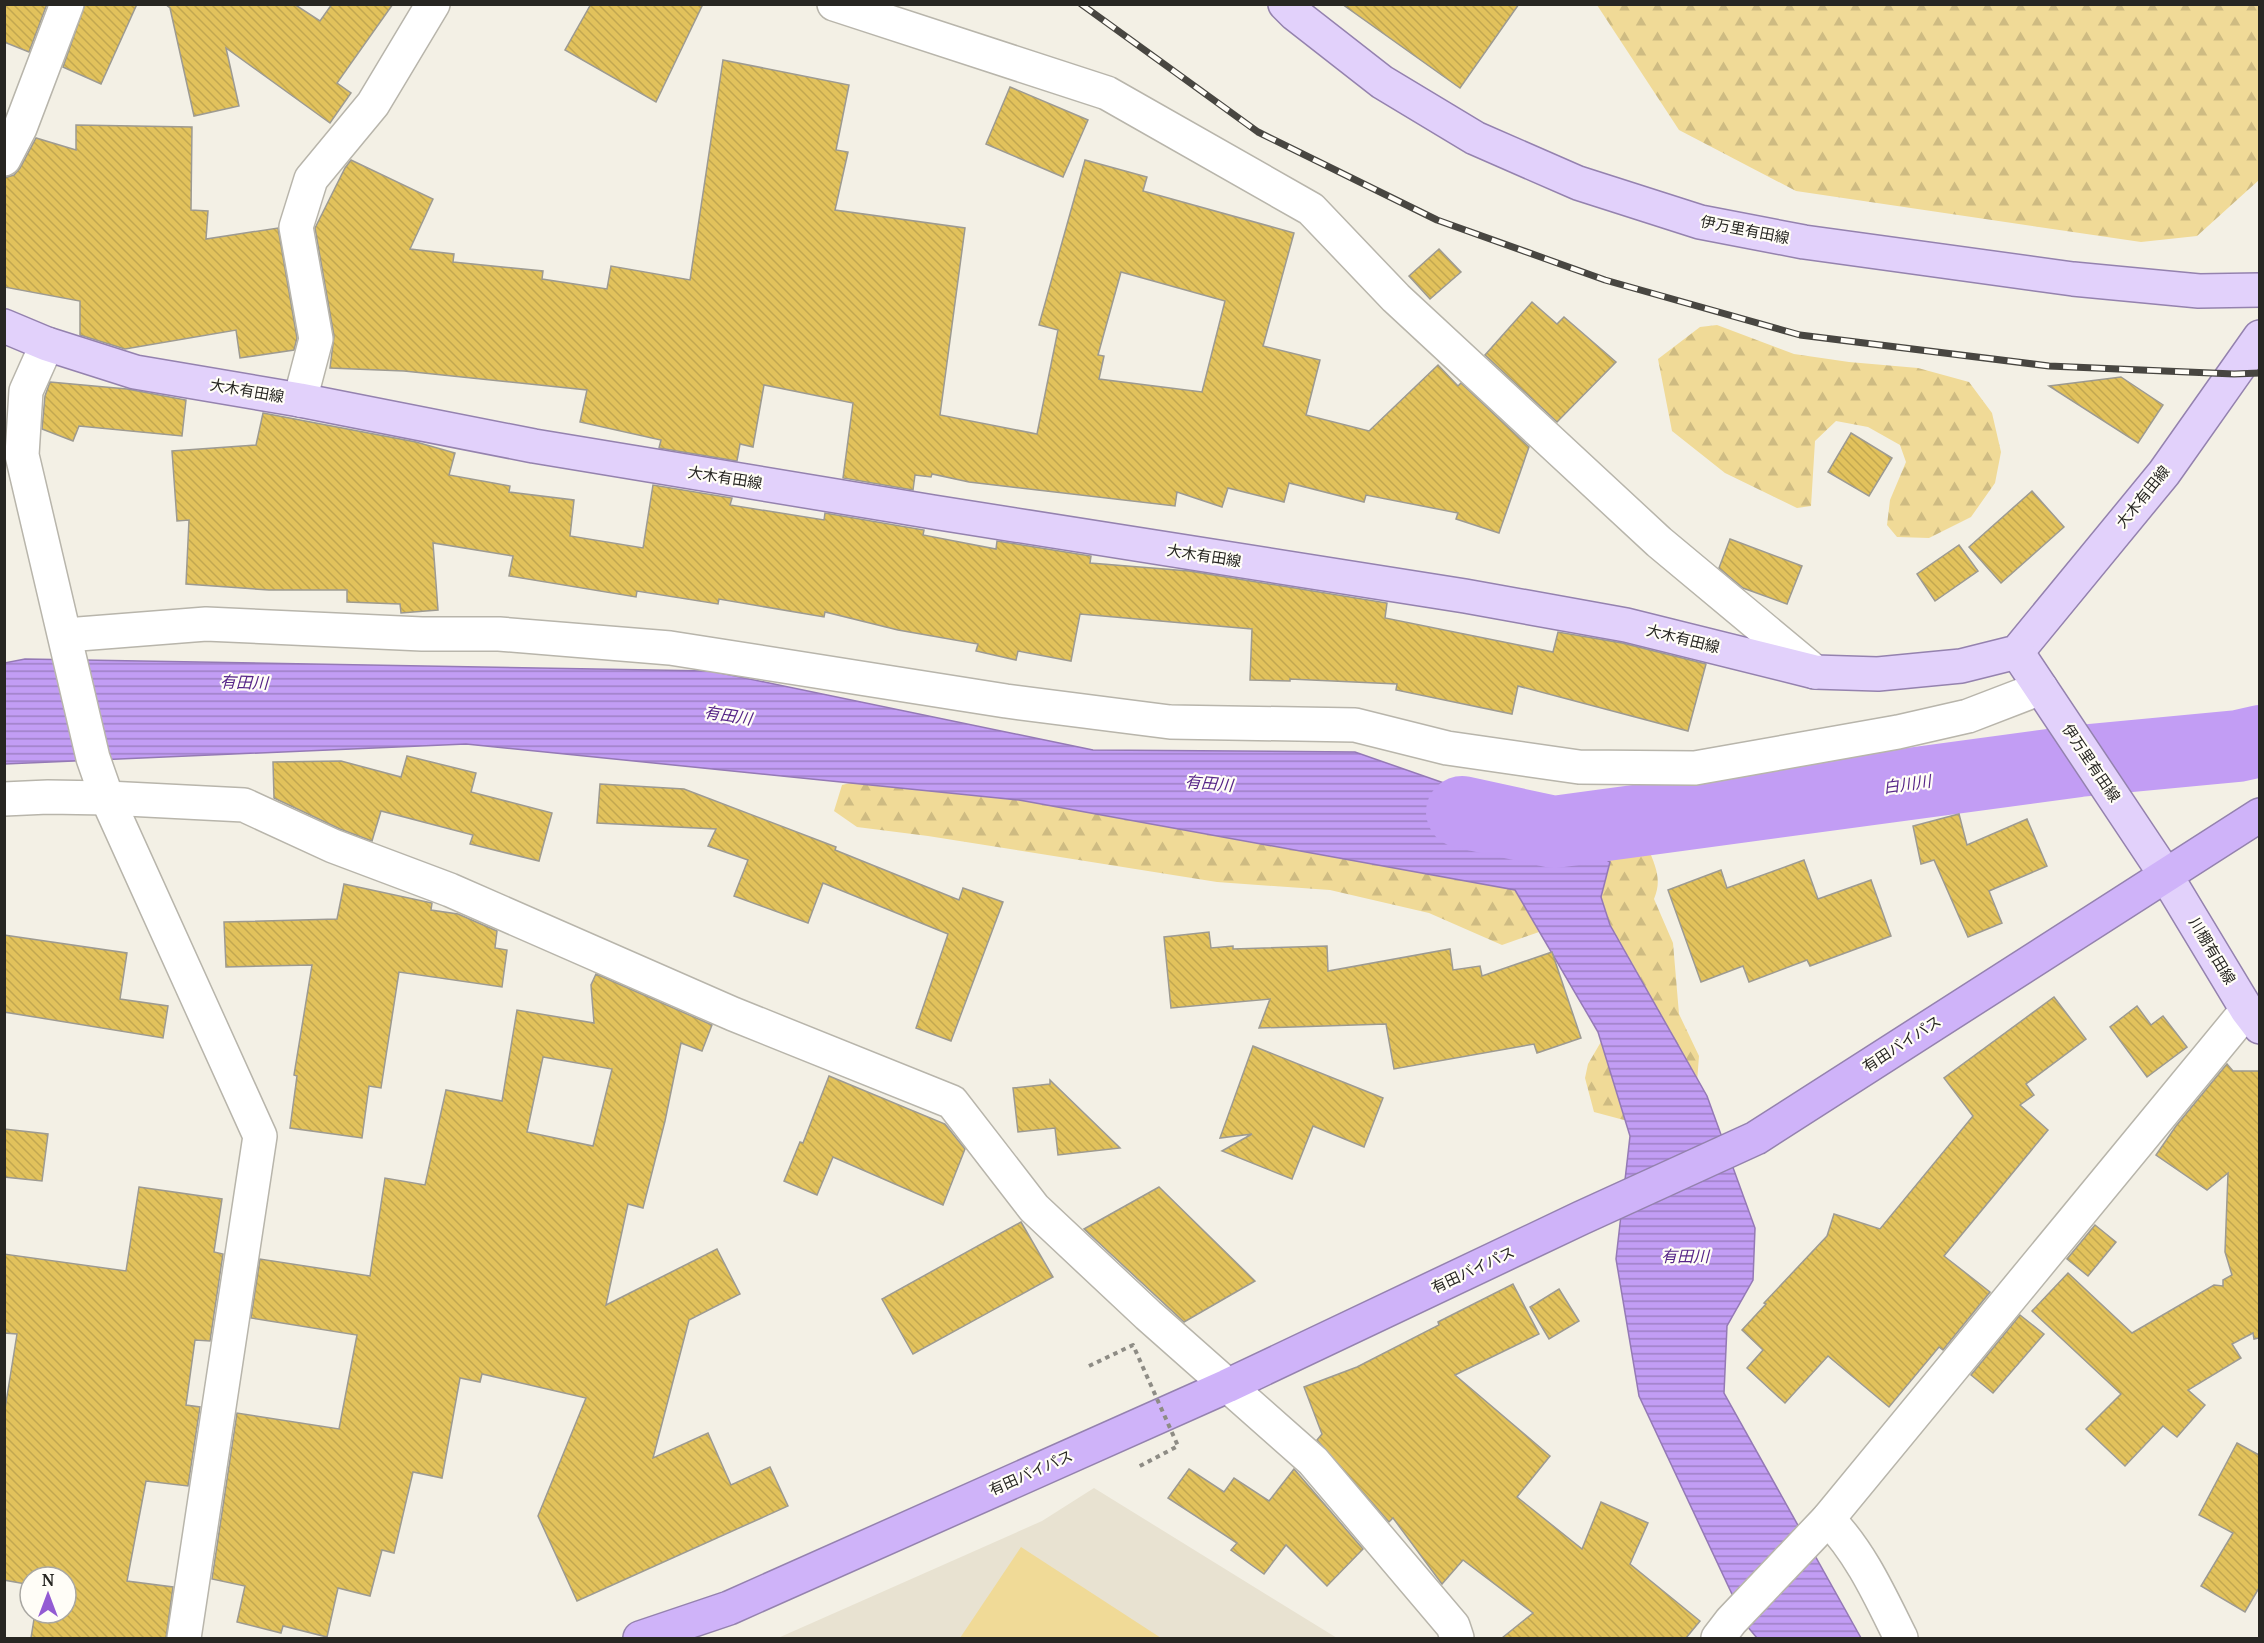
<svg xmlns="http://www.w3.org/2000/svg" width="2264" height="1643" viewBox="0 0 2264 1643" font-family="'Noto Serif','Noto Sans JP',serif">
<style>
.built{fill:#e8e2d1}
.forest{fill:url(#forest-firs)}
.pitch{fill:#f0da97}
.water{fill:url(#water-rules);stroke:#9479b5;stroke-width:1.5}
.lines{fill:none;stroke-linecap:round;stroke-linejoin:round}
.river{stroke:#c29df4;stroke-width:72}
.building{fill:url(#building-back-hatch);stroke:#9d9a91;stroke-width:1.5;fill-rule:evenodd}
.minor-casing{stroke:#b8b5ab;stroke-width:36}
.major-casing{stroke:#9482ae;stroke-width:36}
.highway-casing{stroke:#9482ae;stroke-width:36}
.minor{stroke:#fff;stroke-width:33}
.major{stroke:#e2d1fb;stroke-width:33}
.highway{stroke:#cfb3f9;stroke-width:33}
.rail-casing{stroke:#484641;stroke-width:7}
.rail{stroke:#fffdf7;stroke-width:4.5;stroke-dasharray:14;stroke-linecap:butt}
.path-bridge{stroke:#8e8c85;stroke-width:4;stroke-dasharray:4.5 4.5;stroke-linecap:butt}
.labels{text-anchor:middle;stroke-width:4.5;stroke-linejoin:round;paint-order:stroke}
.street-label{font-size:15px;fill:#272622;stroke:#fffdf7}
.water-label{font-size:16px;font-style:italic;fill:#562487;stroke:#fffdf7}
</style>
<defs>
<pattern id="forest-firs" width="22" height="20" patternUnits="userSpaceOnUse" patternTransform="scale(1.5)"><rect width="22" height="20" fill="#f0da97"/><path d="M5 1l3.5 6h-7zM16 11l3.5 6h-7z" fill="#cebb82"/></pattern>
<pattern id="water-rules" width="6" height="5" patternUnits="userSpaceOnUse" patternTransform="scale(1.5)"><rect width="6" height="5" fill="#c29df4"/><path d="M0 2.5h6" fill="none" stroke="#9e80c5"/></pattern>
<pattern id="building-back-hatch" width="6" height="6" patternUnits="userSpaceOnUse" patternTransform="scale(1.5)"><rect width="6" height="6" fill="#e2c25c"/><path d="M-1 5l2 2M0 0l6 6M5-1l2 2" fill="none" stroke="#c2a750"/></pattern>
</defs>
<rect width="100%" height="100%" fill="#f3f0e5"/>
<!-- built -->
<path class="built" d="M 1094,1488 L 1337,1638 L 778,1638 L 1042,1521 Z"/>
<!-- forest -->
<g class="forest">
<path d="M 1597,5 L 2259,5 L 2259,180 L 2197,236 L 2141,242 L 1796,191 L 1679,130 Z"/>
<path d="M 1717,325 L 1794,354 L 1849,362 L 1918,368 L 1969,382 L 1992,413 L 2001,452 L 1995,483 L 1971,517 L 1929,538 L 1897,537 L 1887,525 L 1890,500 L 1906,462 L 1900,445 L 1868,427 L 1836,421 L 1815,441 L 1811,506 L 1797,508 L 1725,473 L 1672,431 L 1658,359 L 1700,327 Z"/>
<path d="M 910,768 L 1115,770 L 1559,902 L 1539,932 L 1502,945 L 1429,913 L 1330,890 L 1217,882 L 928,836 L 857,827 L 834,811 L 842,785 Z"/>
<path d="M 1628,843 L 1634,847 L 1648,848 C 1656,867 1662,880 1654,899 L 1673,943 L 1679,1014 L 1699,1056 L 1697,1082 L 1624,1120 L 1594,1112 L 1585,1078 L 1588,1064 L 1605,1035 L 1592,861 L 1608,851 Z"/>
</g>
<!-- pitch -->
<path class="pitch" d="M 1021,1547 L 1161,1638 L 960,1638 Z"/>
<!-- water -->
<path class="water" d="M 25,659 L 711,671 L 1093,750 L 1355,752 L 1527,812 L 1610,862 L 1601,897 L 1610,925 L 1707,1096 L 1755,1228 L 1753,1280 L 1727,1326 L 1724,1393 L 1861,1638 L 1757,1638 L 1747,1626 L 1639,1396 L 1616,1259 L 1630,1136 L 1598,1032 L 1515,890 L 1019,800 L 466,744 L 5,764 L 4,663 Z"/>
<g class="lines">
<!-- river -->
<path class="river" d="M 1462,812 L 1554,832 L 2079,761 L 2238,746 L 2260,741"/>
</g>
<!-- building -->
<g class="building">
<path d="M 4,4 L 47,4 L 29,52 L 4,42 Z"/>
<path d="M 85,4 L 137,4 L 101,84 L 63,67 Z"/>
<path d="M 165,4 L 294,4 L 320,21 L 332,4 L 393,4 L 337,83 L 351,93 L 330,123 L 226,48 L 239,106 L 194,116 L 170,8 Z"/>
<path d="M 591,4 L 703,4 L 656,102 L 565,50 Z"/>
<path d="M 1342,4 L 1519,4 L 1460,88 Z"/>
<path d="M 723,60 L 849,85 L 836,150 L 848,152 L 835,210 L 965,228 L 940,415 L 1037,434 L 1058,330 L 1039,325 L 1085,160 L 1147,177 L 1143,191 L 1294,233 L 1263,346 L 1320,360 L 1306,415 L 1369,431 L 1438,365 L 1458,386 L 1461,383 L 1529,447 L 1499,533 L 1456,519 L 1458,513 L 1366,495 L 1364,502 L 1289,483 L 1284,502 L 1228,488 L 1222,507 L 1177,492 L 1175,506 L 969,482 L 932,474 L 931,477 L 915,475 L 913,490 L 843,478 L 853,403 L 764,385 L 753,447 L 740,444 L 737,461 L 659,448 L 661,440 L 580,422 L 587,390 L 404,371 L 330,368 L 334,336 L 315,228 L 345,168 L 351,160 L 433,199 L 410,249 L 454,254 L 453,262 L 543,271 L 542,279 L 607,289 L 611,266 L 690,280 ZM 1121,272 L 1225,301 L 1202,392 L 1099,379 L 1104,356 L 1098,355 Z"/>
<path d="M 1010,87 L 1088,120 L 1063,177 L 986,144 Z"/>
<path d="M 76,125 L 192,127 L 191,210 L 208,211 L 206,239 L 278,228 L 297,338 L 294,350 L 240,358 L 236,330 L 125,349 L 80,335 L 80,301 L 4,287 L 4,178 L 14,175 L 20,168 L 36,138 L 76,150 Z"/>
<path d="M 1439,249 L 1461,272 L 1430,299 L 1409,276 Z"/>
<path d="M 1532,302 L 1557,324 L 1564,317 L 1616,362 L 1557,422 L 1485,355 Z"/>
<path d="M 2121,377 L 2163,405 L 2138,443 L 2049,386 Z"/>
<path d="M 50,382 L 127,389 L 186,400 L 182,436 L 79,426 L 73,441 L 42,429 L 45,396 Z"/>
<path d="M 263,413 L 416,442 L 455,453 L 449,475 L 510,486 L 509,492 L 574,500 L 570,536 L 643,548 L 653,485 L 732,498 L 730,505 L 824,520 L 825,513 L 924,530 L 923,535 L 996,549 L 997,541 L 1091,556 L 1090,563 L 1189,571 L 1387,603 L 1385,618 L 1553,652 L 1558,632 L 1622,643 L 1706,664 L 1688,731 L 1518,686 L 1512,714 L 1396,690 L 1397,684 L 1290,679 L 1290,681 L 1250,680 L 1252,629 L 1080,614 L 1071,661 L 1018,651 L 1016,660 L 976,651 L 978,644 L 898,630 L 825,612 L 824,617 L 719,599 L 718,604 L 637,591 L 636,597 L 509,576 L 513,556 L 433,543 L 438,610 L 401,613 L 400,604 L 347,602 L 347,590 L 269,590 L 186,584 L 189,520 L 177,521 L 172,451 L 256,445 Z"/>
<path d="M 1851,433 L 1892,458 L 1869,496 L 1828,472 Z"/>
<path d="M 2032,491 L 2064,527 L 2001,583 L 1969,547 Z"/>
<path d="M 1730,539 L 1802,566 L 1787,604 L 1743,588 L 1719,568 Z"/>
<path d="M 1959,545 L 1978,571 L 1935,601 L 1917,574 Z"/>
<path d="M 407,756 L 476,773 L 471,792 L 552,813 L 539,861 L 470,844 L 473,835 L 381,811 L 372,841 L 340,829 L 274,798 L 273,762 L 341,761 L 401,777 Z"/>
<path d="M 600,784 L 684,789 L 836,847 L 835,850 L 959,900 L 963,888 L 1003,902 L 951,1041 L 916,1028 L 948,934 L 823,883 L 808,923 L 734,896 L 748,860 L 708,846 L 716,829 L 597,823 Z"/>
<path d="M 1959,814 L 1967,845 L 2027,819 L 2047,866 L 1989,891 L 2002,923 L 1968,937 L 1934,860 L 1921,864 L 1913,826 Z"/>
<path d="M 1804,860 L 1818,899 L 1871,880 L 1891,936 L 1810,966 L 1807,960 L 1749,982 L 1743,966 L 1701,982 L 1668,890 L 1721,870 L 1727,888 Z"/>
<path d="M 344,884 L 432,903 L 431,910 L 458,914 L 497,931 L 495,948 L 507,950 L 502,987 L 399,972 L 381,1088 L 369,1086 L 362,1138 L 290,1128 L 297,1076 L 294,1075 L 312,965 L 226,967 L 224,922 L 337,919 Z"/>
<path d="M 1209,932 L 1211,948 L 1233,946 L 1233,949 L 1327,946 L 1328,971 L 1450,949 L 1453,970 L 1480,966 L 1482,976 L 1552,952 L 1581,1038 L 1537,1053 L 1534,1044 L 1394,1069 L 1386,1024 L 1259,1028 L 1270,999 L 1171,1008 L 1164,937 Z"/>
<path d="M 4,935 L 127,953 L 120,999 L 168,1006 L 163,1038 L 4,1012 Z"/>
<path d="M 596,974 L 712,1025 L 702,1051 L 681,1043 L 665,1121 L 643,1208 L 628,1204 L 606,1305 L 717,1249 L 740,1294 L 689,1320 L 653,1458 L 708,1433 L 731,1485 L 770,1467 L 788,1506 L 577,1601 L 538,1516 L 586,1398 L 482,1374 L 480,1382 L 460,1378 L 442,1478 L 413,1472 L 394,1553 L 382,1550 L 370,1596 L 338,1588 L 327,1637 L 283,1626 L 281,1633 L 237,1622 L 245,1586 L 212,1579 L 237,1413 L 339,1429 L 357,1335 L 251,1318 L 260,1259 L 370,1276 L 385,1178 L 425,1185 L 446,1090 L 502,1101 L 517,1010 L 594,1023 L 591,985 ZM 543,1057 L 612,1069 L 593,1146 L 527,1132 Z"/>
<path d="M 2054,997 L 2086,1039 L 2026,1084 L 2034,1095 L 2020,1105 L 2048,1130 L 1944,1256 L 1990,1292 L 1943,1350 L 1939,1347 L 1889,1407 L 1828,1356 L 1785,1403 L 1747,1368 L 1763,1350 L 1742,1330 L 1766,1304 L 1764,1303 L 1827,1236 L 1834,1214 L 1880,1229 L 1973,1116 L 1944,1078 Z"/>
<path d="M 2137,1006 L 2151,1025 L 2163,1016 L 2187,1047 L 2147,1077 L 2110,1027 Z"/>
<path d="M 1253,1046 L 1383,1098 L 1364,1147 L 1313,1126 L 1292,1179 L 1222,1151 L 1252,1134 L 1220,1138 Z"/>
<path d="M 2227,1064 L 2233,1071 L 2259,1071 L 2259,1338 L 2254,1339 L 2253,1333 L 2232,1344 L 2241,1358 L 2188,1390 L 2205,1405 L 2177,1437 L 2163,1426 L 2125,1466 L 2086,1429 L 2121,1394 L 2032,1311 L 2068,1273 L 2132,1333 L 2214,1285 L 2223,1286 L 2223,1280 L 2232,1275 L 2225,1252 L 2228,1173 L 2207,1190 L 2156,1155 L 2176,1126 Z"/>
<path d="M 829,1076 L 945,1124 L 965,1149 L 943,1205 L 833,1157 L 817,1195 L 784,1181 L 800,1142 L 803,1143 Z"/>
<path d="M 1050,1080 L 1054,1084 L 1120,1148 L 1058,1155 L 1055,1128 L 1018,1132 L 1013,1088 L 1050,1084 Z"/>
<path d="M 4,1129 L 48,1134 L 42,1181 L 4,1177 Z"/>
<path d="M 139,1187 L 222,1199 L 214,1252 L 223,1254 L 210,1341 L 195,1340 L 186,1405 L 200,1407 L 188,1486 L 146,1481 L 127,1581 L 173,1587 L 166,1638 L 31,1638 L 35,1613 L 66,1613 L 66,1577 L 30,1577 L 30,1602 L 22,1600 L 26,1584 L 4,1580 L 4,1415 L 17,1334 L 4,1333 L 4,1254 L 126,1271 Z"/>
<path d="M 1159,1187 L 1255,1281 L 1184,1322 L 1084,1229 Z"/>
<path d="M 1021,1222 L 1053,1277 L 913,1354 L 882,1299 Z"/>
<path d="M 2095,1225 L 2116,1242 L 2088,1276 L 2067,1259 Z"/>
<path d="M 1513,1284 L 1539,1334 L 1455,1375 L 1550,1456 L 1517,1497 L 1582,1549 L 1601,1502 L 1648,1523 L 1630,1564 L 1700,1621 L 1686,1638 L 1502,1638 L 1533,1613 L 1463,1560 L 1442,1584 L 1393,1518 L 1389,1522 L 1317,1440 L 1322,1434 L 1304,1387 L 1357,1367 L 1439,1325 L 1438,1322 Z"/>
<path d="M 1559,1289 L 1579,1321 L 1549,1339 L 1530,1307 Z"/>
<path d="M 2020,1315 L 2044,1334 L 1993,1393 L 1971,1375 Z"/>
<path d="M 2237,1443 L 2259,1455 L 2259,1588 L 2245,1612 L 2201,1586 L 2233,1533 L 2199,1515 Z"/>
<path d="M 1189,1469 L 1224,1492 L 1234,1478 L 1269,1501 L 1294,1469 L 1363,1549 L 1327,1586 L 1286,1545 L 1264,1574 L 1231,1550 L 1237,1543 L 1168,1498 Z"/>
</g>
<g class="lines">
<defs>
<g id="minor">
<path d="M 834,4 L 1107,93 L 1311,209 L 1396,298 L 1659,542 L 1815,672"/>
<path d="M 4,159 L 20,128 L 67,4"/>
<path d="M 47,344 L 26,391 L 22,455 L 93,758 L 107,798 L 260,1136 L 184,1638"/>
<path d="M 300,400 L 316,339 L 296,227 L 311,179 L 373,104 L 433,4"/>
<path d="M 66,635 L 206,624 L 422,634 L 499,634 L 670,648 L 1006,701 L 1170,722 L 1355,725 L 1447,748 L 1579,767 L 1695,768 L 1898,732 L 1968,716 L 2041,688"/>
<path d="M 4,799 L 48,797 L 107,798 L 244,805 L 333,846 L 450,890 L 733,1014 L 952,1102 L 1034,1208 L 1148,1315 L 1313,1461 L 1453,1626 L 1457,1638"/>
<path d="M 1828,1519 C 1861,1553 1880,1596 1901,1638"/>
<path d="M 1718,1638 L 1731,1621 L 1828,1519 L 2247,1010"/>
</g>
<g id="major">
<path d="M 1285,4 L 1295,14 L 1382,82 L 1475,138 L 1578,183 L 1700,222 L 1804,242 L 2073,279 L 2199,291 L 2260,290"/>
<path d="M 4,326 L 47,344 L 135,372 L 300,400 L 534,446 L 933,512 L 1465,596 L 1626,625 L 1815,672 L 1878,674 L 1961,666 L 2017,652 L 2164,473 L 2260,337"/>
<path d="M 2017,652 L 2165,874 L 2247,1010 L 2260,1027"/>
</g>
<path id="highway" d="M 640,1638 L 729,1608 L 1227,1386 L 1581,1218 L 1756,1138 L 2260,815"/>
</defs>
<!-- minor casing -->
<use href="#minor" class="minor-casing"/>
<!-- major casing -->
<use href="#major" class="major-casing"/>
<!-- highway casing -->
<use href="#highway" class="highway-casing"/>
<!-- minor -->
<use href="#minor" class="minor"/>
<!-- major -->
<use href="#major" class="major"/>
<!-- highway -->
<use href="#highway" class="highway"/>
<defs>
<path id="rail" d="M 1081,4 L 1258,132 L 1437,220 L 1605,280 L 1800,335 L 2049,366 L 2234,374 L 2260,373"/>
</defs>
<!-- rail casing -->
<use href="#rail" class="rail-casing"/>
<!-- rail -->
<use href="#rail" class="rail"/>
<!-- path-bridge -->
<path class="path-bridge" d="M 1089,1366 L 1133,1345 L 1178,1446 L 1138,1467"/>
</g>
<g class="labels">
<!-- street labels -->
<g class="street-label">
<text transform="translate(1745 230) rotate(11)" y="5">伊万里有田線</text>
<text transform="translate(247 391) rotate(10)" y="5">大木有田線</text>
<text transform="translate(725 478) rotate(9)" y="5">大木有田線</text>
<text transform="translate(2143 497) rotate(-51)" y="5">大木有田線</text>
<text transform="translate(1204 556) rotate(9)" y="5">大木有田線</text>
<text transform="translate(1683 639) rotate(14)" y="5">大木有田線</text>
<text transform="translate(2091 763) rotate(56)" y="5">伊万里有田線</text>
<text transform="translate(2212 951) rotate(59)" y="5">川棚有田線</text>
<text transform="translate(1902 1044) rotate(-33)" y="5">有田バイパス</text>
<text transform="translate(1473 1270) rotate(-25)" y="5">有田バイパス</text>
<text transform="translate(1031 1473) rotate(-24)" y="5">有田バイパス</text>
</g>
<!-- water labels -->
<g class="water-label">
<text transform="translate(244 682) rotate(2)" y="6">有田川</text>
<text transform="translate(728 715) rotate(9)" y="6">有田川</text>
<text transform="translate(1209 783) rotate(5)" y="6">有田川</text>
<text transform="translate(1907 784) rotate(-8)" y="6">白川川</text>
<text x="1685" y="1262">有田川</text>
</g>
</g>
<!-- border -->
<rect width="2264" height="1643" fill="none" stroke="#272622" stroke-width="12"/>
<!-- north arrow -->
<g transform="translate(48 1595)"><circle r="28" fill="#fffdf7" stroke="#a9a7a2" stroke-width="1.5"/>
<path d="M0-4.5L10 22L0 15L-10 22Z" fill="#935bd3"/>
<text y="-9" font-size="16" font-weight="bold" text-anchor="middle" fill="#272622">N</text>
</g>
</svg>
